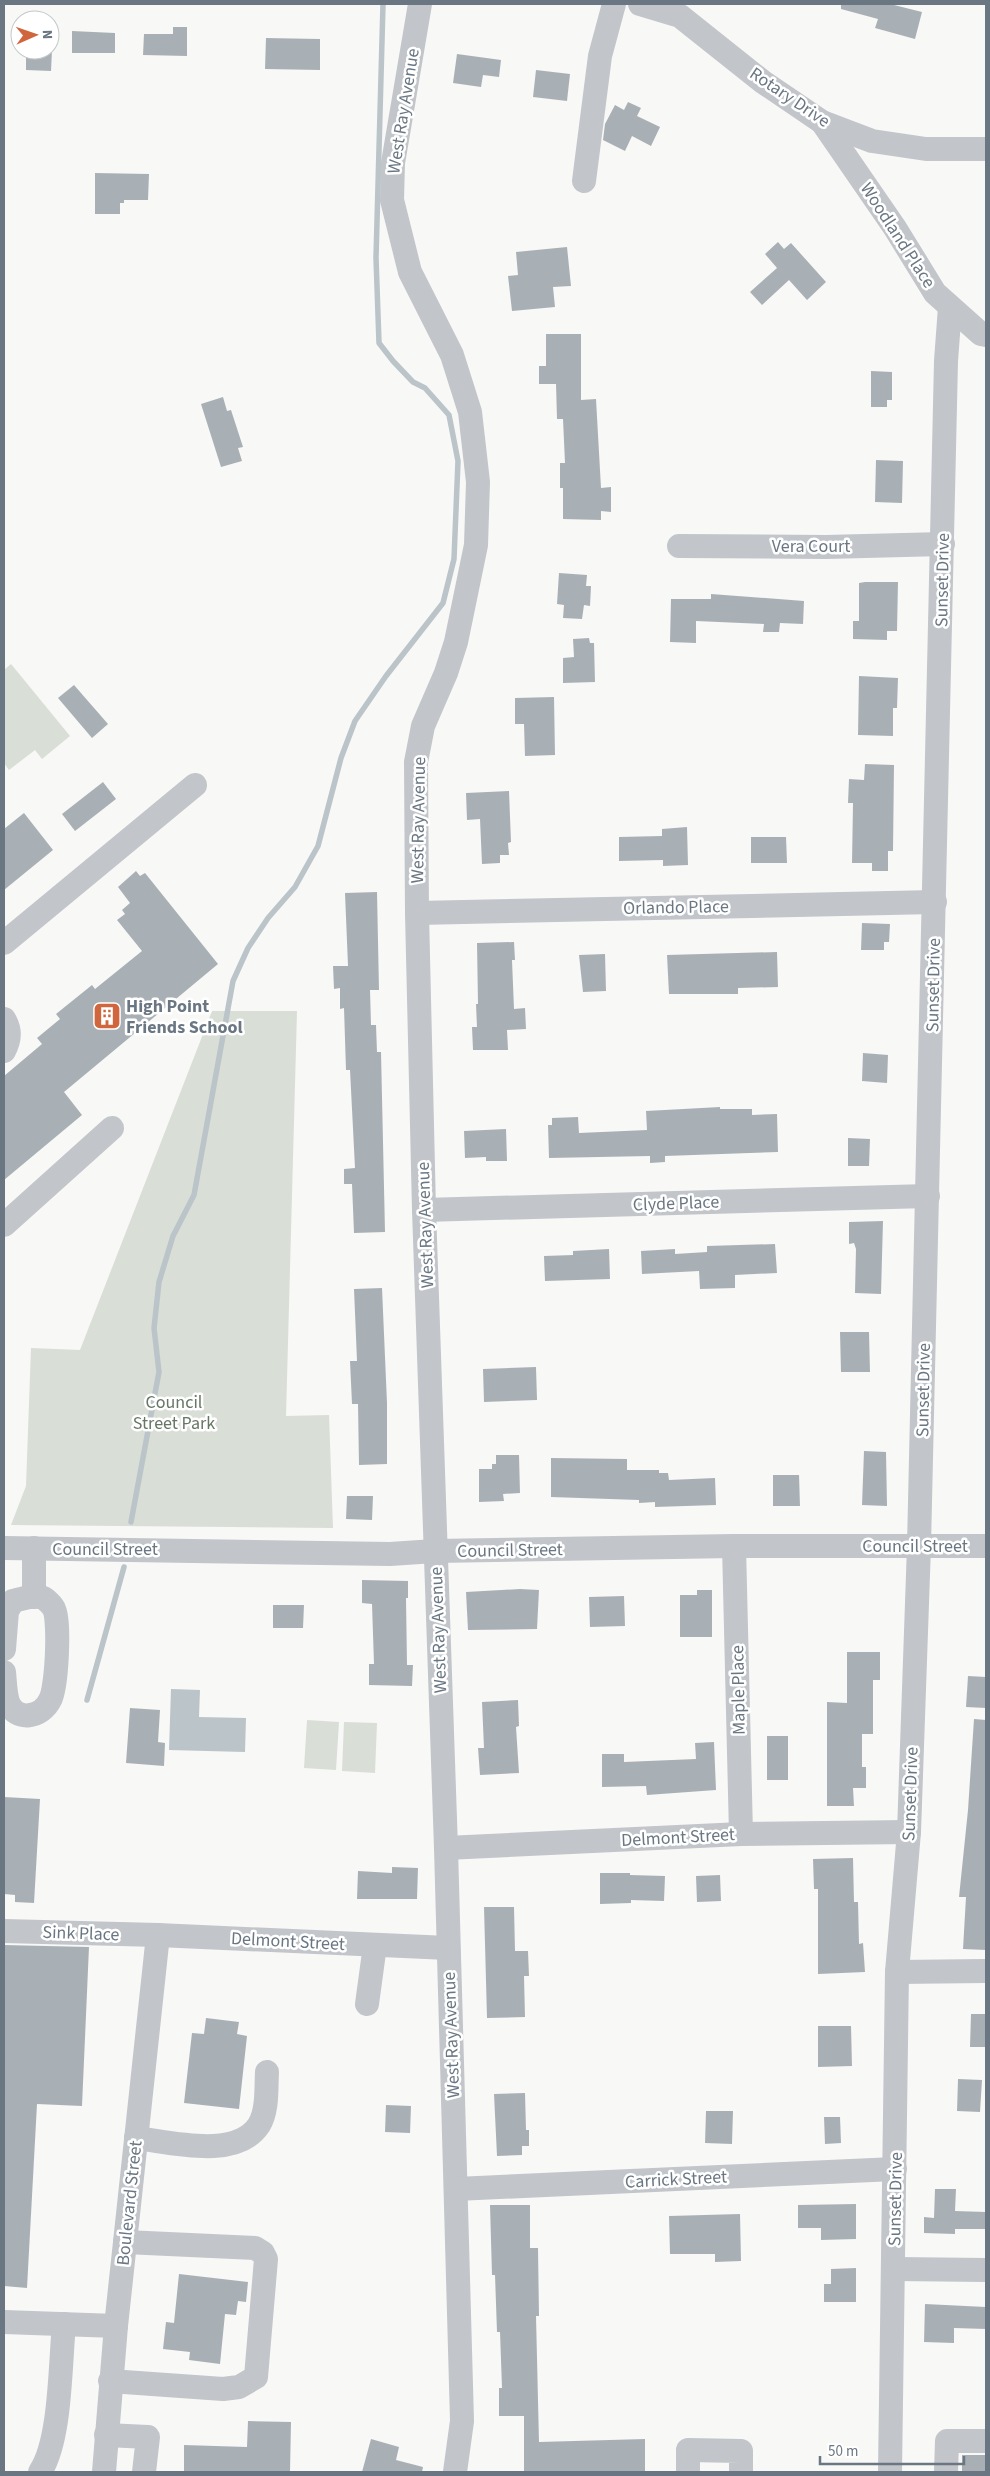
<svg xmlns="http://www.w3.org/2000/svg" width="990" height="2476" viewBox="0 0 990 2476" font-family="'Source Sans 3',sans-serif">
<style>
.green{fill:#d9ded7}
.water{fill:#bbc4c8}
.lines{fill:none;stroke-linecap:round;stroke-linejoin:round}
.stream{stroke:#bbc4c8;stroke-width:5.5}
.building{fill:#a9b0b5}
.minor{stroke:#c2c5c9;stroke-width:24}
.labels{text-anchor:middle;stroke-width:5;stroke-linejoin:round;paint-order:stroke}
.street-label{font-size:18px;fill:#6a7783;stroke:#fff}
.poi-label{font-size:18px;font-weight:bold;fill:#6a7783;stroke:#fff;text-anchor:start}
.park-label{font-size:18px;fill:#677665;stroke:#fff}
</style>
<rect width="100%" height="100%" fill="#f8f8f6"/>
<!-- green -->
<g class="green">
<path d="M 11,664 L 70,736 L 42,759 L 35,750 L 9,770 L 4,763 L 4,670 Z"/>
<path d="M 212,1011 L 297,1011 L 286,1416 L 329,1415 L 333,1528 L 11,1525 L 26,1486 L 31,1348 L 80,1350 Z"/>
<path d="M 307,1720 L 339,1722 L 336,1770 L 304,1768 Z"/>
<path d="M 344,1722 L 377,1723 L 375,1773 L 342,1771 Z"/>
</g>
<!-- water -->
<path class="water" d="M 171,1689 L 200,1690 L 199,1717 L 246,1718 L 245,1752 L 169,1750 Z"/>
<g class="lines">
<!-- stream -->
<g class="stream">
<path d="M 131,1522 L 159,1372 L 154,1328 L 159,1282 L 173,1236 L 194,1195 L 233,981 L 248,948 L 268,918 L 295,887 L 318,846 L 341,758 L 355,721 L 386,676 L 443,603 L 454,559 L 458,461 L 449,415 L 425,388 L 413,382 L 393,361 L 379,343 L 376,258 L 383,4"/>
<path d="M 87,1700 L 124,1567"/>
</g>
</g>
<!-- building -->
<g class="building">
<path d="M 841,4 L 890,4 L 922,12 L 915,39 L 875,28 L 878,19 L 841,9 Z"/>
<path d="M 173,27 L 187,27 L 187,56 L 143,55 L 144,34 L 173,34 Z"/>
<path d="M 72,31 L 115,33 L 115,53 L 72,53 Z"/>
<path d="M 266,38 L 320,39 L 320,70 L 265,69 Z"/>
<path d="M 26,50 L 52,50 L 51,71 L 26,70 Z"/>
<path d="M 457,54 L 501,60 L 499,77 L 483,75 L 481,87 L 453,83 Z"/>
<path d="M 536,70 L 570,74 L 567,101 L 533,97 Z"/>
<path d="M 628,102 L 641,108 L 637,116 L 660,127 L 651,146 L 632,136 L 625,151 L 603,140 L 605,124 L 615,105 L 624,110 Z"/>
<path d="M 95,173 L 149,174 L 148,200 L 124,200 L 124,203 L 120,203 L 120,214 L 95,214 Z"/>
<path d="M 778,242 L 784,249 L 791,243 L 826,282 L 807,300 L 789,280 L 762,305 L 750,292 L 777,268 L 765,254 Z"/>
<path d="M 567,247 L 571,286 L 553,287 L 555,307 L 512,311 L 508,276 L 518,275 L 516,252 Z"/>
<path d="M 546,334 L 581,334 L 581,400 L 596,399 L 601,488 L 611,487 L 611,512 L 601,511 L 601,520 L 563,519 L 563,488 L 560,488 L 560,463 L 565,463 L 563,419 L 557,419 L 556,384 L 539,384 L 539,366 L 546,366 Z"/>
<path d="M 871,371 L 892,372 L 892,400 L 887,400 L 887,407 L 871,407 Z"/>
<path d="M 223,397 L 227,411 L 231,410 L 243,447 L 238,448 L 242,461 L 221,467 L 201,404 Z"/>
<path d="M 876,460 L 903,461 L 902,503 L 875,502 Z"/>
<path d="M 559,573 L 587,575 L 586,586 L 591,586 L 590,606 L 584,605 L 582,619 L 563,618 L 564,605 L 557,604 Z"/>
<path d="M 865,582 L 898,582 L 897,631 L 887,631 L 887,640 L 853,639 L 853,621 L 859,621 L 859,583 Z"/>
<path d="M 711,594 L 804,601 L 803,624 L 780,623 L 779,632 L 763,632 L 764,624 L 696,621 L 696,643 L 670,642 L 671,599 L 711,599 Z"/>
<path d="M 589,638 L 590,643 L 594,643 L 595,682 L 563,683 L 563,658 L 574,657 L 573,639 Z"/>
<path d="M 859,676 L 898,678 L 897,708 L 893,708 L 893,736 L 858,735 Z"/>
<path d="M 74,685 L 108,724 L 92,738 L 58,698 Z"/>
<path d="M 554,697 L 555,755 L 525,756 L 524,724 L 515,724 L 515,698 Z"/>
<path d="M 865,764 L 894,765 L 893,851 L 888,851 L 888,871 L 872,871 L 872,863 L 852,863 L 853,803 L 848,803 L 849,779 L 864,780 Z"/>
<path d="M 103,782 L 116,799 L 75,831 L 62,814 Z"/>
<path d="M 509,791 L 511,842 L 508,843 L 509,855 L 500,855 L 500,863 L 482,864 L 480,819 L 467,820 L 466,793 Z"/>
<path d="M 24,813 L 53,850 L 4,890 L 4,829 Z"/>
<path d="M 687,827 L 688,865 L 663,866 L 663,860 L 619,861 L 619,837 L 662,836 L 662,829 Z"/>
<path d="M 751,837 L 786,837 L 787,863 L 751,863 Z"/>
<path d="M 136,871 L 140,876 L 145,873 L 218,964 L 64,1092 L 82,1115 L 4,1180 L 4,1076 L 42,1044 L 37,1038 L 60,1019 L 56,1014 L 92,985 L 95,989 L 142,951 L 117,920 L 125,914 L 122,910 L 130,903 L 118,887 Z"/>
<path d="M 377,892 L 379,990 L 370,990 L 371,1025 L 376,1025 L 377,1052 L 381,1052 L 385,1232 L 354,1233 L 352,1184 L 344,1184 L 344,1169 L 355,1168 L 350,1070 L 346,1070 L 344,1008 L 340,1009 L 340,988 L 334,989 L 333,966 L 348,966 L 345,893 Z"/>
<path d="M 862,923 L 890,924 L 889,942 L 884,942 L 884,950 L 861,950 Z"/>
<path d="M 514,942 L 515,960 L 512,960 L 514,1009 L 525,1008 L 526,1029 L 507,1030 L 508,1050 L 473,1050 L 472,1027 L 477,1027 L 476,1004 L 478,1004 L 477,943 Z"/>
<path d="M 777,952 L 778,987 L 738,988 L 738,994 L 669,994 L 667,955 Z"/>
<path d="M 605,954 L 606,991 L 583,992 L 579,955 Z"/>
<path d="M 863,1053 L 888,1055 L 887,1083 L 862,1081 Z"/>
<path d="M 720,1107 L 720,1109 L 752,1109 L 752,1115 L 777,1114 L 778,1152 L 665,1156 L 665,1162 L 650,1163 L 650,1156 L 549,1158 L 548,1125 L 552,1125 L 552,1118 L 578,1117 L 579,1133 L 647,1130 L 646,1111 Z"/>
<path d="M 506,1129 L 507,1161 L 486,1161 L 486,1157 L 465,1158 L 464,1131 Z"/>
<path d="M 848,1138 L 870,1139 L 869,1166 L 848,1166 Z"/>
<path d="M 883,1221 L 881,1294 L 855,1293 L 856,1249 L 854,1243 L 849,1244 L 849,1222 Z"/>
<path d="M 775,1244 L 777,1273 L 735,1275 L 735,1288 L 700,1289 L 699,1271 L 642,1274 L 641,1251 L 675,1249 L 675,1254 L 707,1252 L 707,1246 Z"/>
<path d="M 609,1249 L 610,1279 L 545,1281 L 544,1256 L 573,1255 L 573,1251 Z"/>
<path d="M 382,1288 L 387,1403 L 387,1464 L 359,1465 L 358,1404 L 352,1404 L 350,1361 L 357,1361 L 354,1289 Z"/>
<path d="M 840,1332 L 869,1332 L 870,1372 L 841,1372 Z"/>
<path d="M 536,1367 L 537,1400 L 484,1402 L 483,1369 Z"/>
<path d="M 864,1451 L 886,1452 L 887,1506 L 862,1505 Z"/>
<path d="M 496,1455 L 519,1455 L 520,1493 L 503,1494 L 504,1501 L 479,1502 L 479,1469 L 492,1469 L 492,1464 L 496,1464 Z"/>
<path d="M 551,1458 L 627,1459 L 627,1470 L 659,1470 L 659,1473 L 668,1473 L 669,1480 L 715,1478 L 716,1505 L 655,1507 L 655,1502 L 639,1503 L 639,1500 L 551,1497 Z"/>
<path d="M 773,1475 L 799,1475 L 800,1506 L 773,1506 Z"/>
<path d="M 347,1496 L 373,1496 L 372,1520 L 346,1519 Z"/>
<path d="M 362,1580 L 408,1581 L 408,1598 L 406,1598 L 407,1665 L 413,1665 L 412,1686 L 369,1685 L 369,1664 L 374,1664 L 372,1604 L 362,1603 Z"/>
<path d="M 520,1589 L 539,1590 L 537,1629 L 468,1630 L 466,1592 Z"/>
<path d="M 697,1590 L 712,1590 L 712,1637 L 680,1637 L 680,1595 L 697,1595 Z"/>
<path d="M 624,1596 L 625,1626 L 590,1627 L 589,1597 Z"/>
<path d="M 273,1605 L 304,1605 L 303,1628 L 273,1628 Z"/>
<path d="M 847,1652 L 880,1652 L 880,1680 L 873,1680 L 873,1734 L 862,1734 L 862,1767 L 866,1767 L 866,1788 L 853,1788 L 854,1806 L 827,1806 L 827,1702 L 847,1703 Z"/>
<path d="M 968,1676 L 986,1677 L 986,1708 L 966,1707 Z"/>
<path d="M 518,1700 L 519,1726 L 516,1727 L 519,1773 L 480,1775 L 478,1748 L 484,1748 L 482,1702 Z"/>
<path d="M 130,1708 L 160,1710 L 158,1742 L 165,1743 L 164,1766 L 126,1763 Z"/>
<path d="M 974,1719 L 986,1720 L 986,1950 L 963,1949 L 966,1897 L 959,1897 L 968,1810 Z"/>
<rect x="767" y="1736" width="21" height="44"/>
<path d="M 714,1742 L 716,1790 L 647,1795 L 646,1786 L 602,1787 L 602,1754 L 624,1754 L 624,1762 L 696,1759 L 695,1743 Z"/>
<path d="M 4,1797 L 40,1799 L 34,1903 L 15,1902 L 15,1895 L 4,1894 Z"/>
<path d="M 853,1858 L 854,1902 L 858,1902 L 859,1944 L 863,1943 L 865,1972 L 818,1974 L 818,1889 L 814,1889 L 813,1859 Z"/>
<path d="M 392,1867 L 418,1868 L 417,1899 L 357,1899 L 358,1871 L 392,1873 Z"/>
<path d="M 600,1873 L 630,1873 L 630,1875 L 665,1876 L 664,1901 L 631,1900 L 631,1903 L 600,1904 Z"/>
<path d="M 720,1875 L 721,1901 L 697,1902 L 696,1876 Z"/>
<path d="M 484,1907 L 514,1907 L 515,1951 L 528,1951 L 529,1976 L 524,1976 L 525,2017 L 487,2018 Z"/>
<path d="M 4,1945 L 89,1947 L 82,2106 L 37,2104 L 27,2288 L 4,2286 Z"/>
<path d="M 971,2014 L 986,2014 L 986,2047 L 970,2047 Z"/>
<path d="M 206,2018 L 239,2022 L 237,2034 L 247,2036 L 239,2109 L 184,2103 L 192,2033 L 204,2034 Z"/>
<path d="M 818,2026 L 851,2026 L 852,2066 L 818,2067 Z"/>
<path d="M 958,2079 L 982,2080 L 980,2112 L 957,2111 Z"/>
<path d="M 525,2093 L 526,2130 L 529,2130 L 529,2146 L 522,2146 L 522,2155 L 497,2156 L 494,2094 Z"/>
<path d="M 386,2105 L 411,2106 L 410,2133 L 385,2132 Z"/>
<path d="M 706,2111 L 733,2111 L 732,2144 L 705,2143 Z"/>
<path d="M 824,2117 L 840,2117 L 841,2143 L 825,2144 Z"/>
<path d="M 935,2189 L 956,2189 L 955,2211 L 986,2212 L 986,2229 L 955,2229 L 955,2234 L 924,2233 L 924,2217 L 934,2218 Z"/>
<path d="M 856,2204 L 856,2239 L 821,2240 L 821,2228 L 798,2228 L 798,2205 Z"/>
<path d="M 490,2205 L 530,2205 L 530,2248 L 538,2248 L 539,2316 L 536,2316 L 539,2442 L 645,2439 L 645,2472 L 524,2472 L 524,2416 L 499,2416 L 499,2388 L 502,2388 L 500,2332 L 497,2332 L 495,2275 L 492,2275 Z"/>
<path d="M 740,2214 L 741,2261 L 715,2262 L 715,2254 L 670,2254 L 669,2216 Z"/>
<path d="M 856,2268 L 856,2302 L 824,2302 L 824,2284 L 831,2284 L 831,2269 Z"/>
<path d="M 179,2274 L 248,2282 L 246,2302 L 238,2301 L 236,2315 L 225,2314 L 220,2364 L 189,2360 L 190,2352 L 163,2349 L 166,2322 L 174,2323 Z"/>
<path d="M 925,2304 L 986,2307 L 986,2329 L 954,2328 L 954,2343 L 924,2342 Z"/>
<path d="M 248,2421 L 291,2422 L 290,2472 L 184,2472 L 184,2445 L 247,2447 Z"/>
<path d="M 371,2439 L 399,2447 L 396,2460 L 423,2467 L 422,2472 L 362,2472 Z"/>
<rect x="962" y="2455" width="24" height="17"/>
</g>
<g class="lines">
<!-- minor -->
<g class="minor">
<path d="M 420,4 L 393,163 L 392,200 L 410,272 L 452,355 L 470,412 L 478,482 L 476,545 L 456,642 L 446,673 L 423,726 L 416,762 L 417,913 L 424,1210 L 446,1848 L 462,2421 L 455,2472"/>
<path d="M 640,4 L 680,16 L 763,82 L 822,122 L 872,141 L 926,149 L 986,149"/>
<path d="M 822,122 L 895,228 L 935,293 L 981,334 L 986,335"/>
<path d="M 584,181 L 600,56 L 614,4"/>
<path d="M 679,546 L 826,547 L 943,544"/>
<path d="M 417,913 L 935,902"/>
<path d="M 4,943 L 195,785"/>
<path d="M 4,1019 C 11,1030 10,1040 4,1051"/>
<path d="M 424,1210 L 928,1196"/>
<path d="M 4,1225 L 112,1128"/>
<path d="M 734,1546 L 741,1834"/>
<path d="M 4,1548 L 390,1554 L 435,1551 L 734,1546 L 986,1546"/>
<path d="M 34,1548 L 34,1597"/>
<path d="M 4,1649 L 7,1611 L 13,1601 C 21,1599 35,1594 43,1598 C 46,1599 53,1606 54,1609 C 60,1621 57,1688 50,1700 C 42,1717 16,1723 8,1702 C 5,1693 5,1681 4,1672"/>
<path d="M 446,1848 L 741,1834 L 909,1832"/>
<path d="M 4,1931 L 158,1935 L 448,1948"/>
<path d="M 897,1972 L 986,1971"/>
<path d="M 367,2004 L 375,1945"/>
<path d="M 136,2138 C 171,2142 236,2160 259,2125 C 268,2110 266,2088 267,2072"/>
<path d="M 456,2189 L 895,2169"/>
<path d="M 895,2269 L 986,2270"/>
<path d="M 4,2322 L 116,2326"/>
<path d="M 110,2381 L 223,2389 L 239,2387 L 256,2377 L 266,2259 L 263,2253 L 255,2248 L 125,2242"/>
<path d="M 106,2435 L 148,2437 L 144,2472"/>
<path d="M 40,2472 C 61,2441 60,2364 64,2324"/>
<path d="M 104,2472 L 116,2326 L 158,1935"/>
<path d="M 688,2472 L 688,2450 L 741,2451 L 741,2472"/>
<path d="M 890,2472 L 897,1972 L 909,1832 L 919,1546 L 946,361 L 950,307"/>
<path d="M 946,2472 L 947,2441 L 986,2441"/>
</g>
</g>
<!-- icons -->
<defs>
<symbol id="building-square" viewBox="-11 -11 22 22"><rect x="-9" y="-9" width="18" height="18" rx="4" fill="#cf663e" stroke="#fff"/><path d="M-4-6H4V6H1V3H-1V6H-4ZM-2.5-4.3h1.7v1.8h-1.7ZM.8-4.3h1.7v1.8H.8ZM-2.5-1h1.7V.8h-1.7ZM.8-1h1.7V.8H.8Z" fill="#fff"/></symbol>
</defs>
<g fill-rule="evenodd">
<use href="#building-square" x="91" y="1000" width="32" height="32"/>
</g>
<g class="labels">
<!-- street labels -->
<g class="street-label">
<text transform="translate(790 97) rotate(34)" y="6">Rotary Drive</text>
<text transform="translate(403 111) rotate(-81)" y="6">West Ray Avenue</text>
<text transform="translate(898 235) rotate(57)" y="6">Woodland Place</text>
<text x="811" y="552">Vera Court</text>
<text transform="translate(942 580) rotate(-89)" y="6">Sunset Drive</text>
<text transform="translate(418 820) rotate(-89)" y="6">West Ray Avenue</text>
<text transform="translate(676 907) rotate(-1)" y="6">Orlando Place</text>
<text transform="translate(933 985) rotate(-89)" y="6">Sunset Drive</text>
<text transform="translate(676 1203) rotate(-2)" y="6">Clyde Place</text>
<text transform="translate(425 1225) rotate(-92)" y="6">West Ray Avenue</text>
<text transform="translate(923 1390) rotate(-89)" y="6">Sunset Drive</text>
<text x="915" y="1552">Council Street</text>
<text x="105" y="1555">Council Street</text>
<text transform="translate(510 1550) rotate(-1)" y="6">Council Street</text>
<text transform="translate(438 1630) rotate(-92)" y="6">West Ray Avenue</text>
<text transform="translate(738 1690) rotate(-91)" y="6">Maple Place</text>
<text transform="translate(910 1794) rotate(-88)" y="6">Sunset Drive</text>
<text transform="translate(678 1837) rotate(-3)" y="6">Delmont Street</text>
<text transform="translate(81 1933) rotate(2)" y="6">Sink Place</text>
<text transform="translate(288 1941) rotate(3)" y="6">Delmont Street</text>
<text transform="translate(451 2035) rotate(-92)" y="6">West Ray Avenue</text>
<text transform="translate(676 2179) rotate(-3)" y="6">Carrick Street</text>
<text transform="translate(895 2199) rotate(-89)" y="6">Sunset Drive</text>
<text transform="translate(129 2203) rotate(-84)" y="6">Boulevard Street</text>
</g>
<!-- poi labels -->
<g class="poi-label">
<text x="126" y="1012">High Point<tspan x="126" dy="21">Friends School</tspan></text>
</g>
<!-- park labels -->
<g class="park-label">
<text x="174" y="1408">Council<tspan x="174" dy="21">Street Park</tspan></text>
</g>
</g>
<!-- border -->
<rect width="990" height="2476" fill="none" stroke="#6a7783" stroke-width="10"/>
<!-- north arrow -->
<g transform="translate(35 35) rotate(88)"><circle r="24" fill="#ffffff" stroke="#c3c9cd"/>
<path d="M0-4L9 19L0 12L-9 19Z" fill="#cf663e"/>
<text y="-8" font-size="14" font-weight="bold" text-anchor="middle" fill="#6a7783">N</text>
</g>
<!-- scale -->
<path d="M820 2456v8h144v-8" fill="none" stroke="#6a7783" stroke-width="2.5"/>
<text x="828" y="2456" font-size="15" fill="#6a7783" stroke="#ffffff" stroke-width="4" paint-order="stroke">50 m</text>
</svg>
